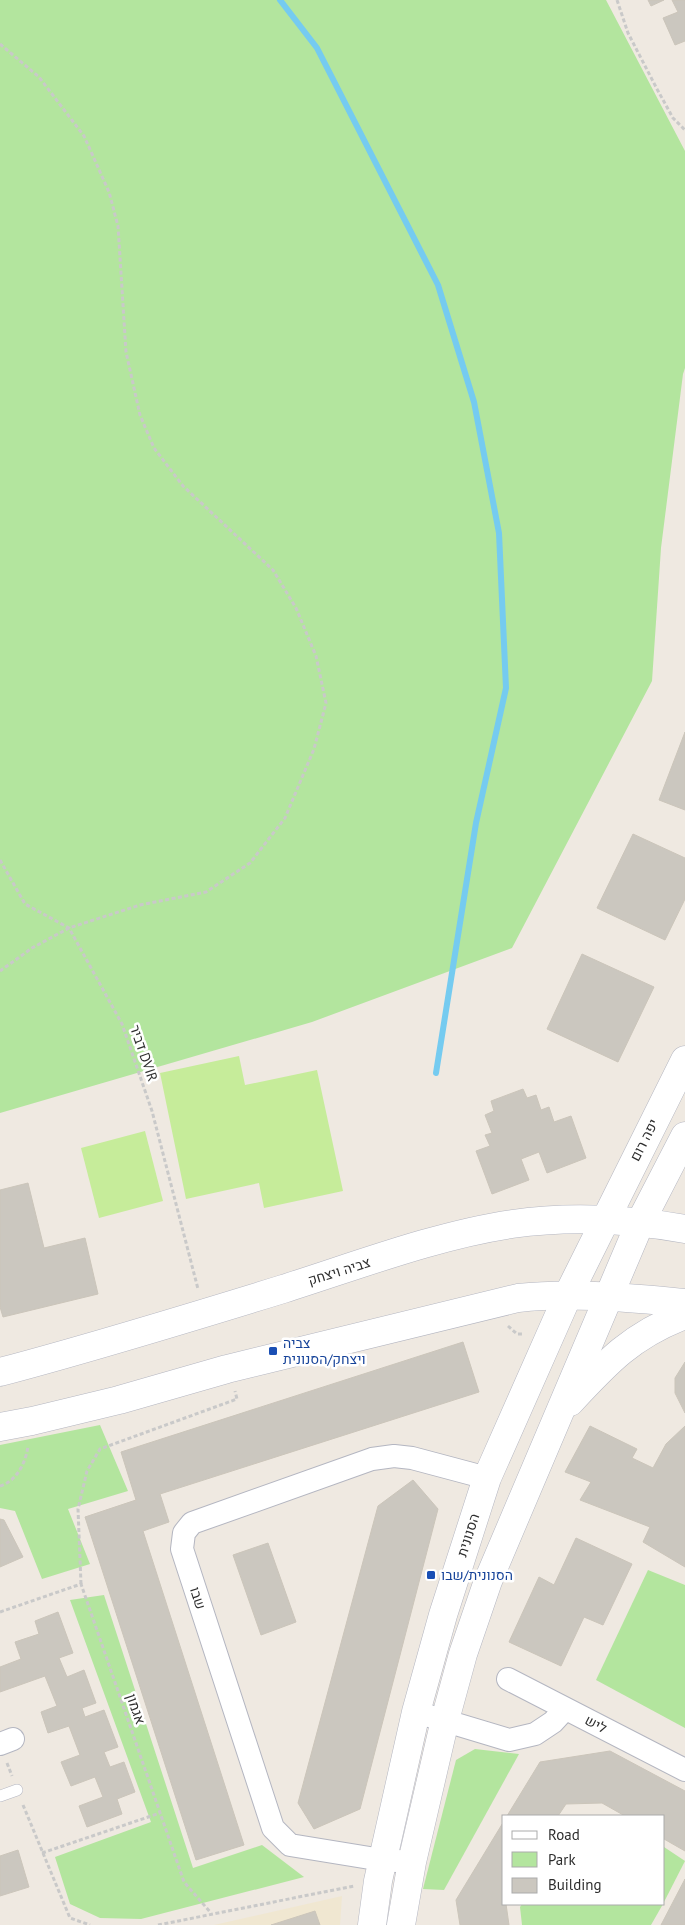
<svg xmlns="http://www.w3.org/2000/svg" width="685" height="1925" viewBox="0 0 685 1925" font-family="'PT Sans',Heebo,sans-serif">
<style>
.education{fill:#f0e7d1}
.green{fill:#b3e59e}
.pitch{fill:#c6ec9a}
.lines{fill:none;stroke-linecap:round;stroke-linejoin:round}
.stream{stroke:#75cbf0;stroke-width:6}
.building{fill:#cbc7bf;stroke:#cbc5ba}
.lane-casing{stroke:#b4b6c1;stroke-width:12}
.street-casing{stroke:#b4b6c1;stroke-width:24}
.secondary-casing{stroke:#b4b6c1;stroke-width:29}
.path{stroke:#c9c9c9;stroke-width:3;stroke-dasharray:4 2.5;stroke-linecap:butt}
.lane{stroke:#fff;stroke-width:11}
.street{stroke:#fff;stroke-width:22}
.secondary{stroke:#fff;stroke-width:28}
.transit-dot{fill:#1a4fb4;stroke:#fff;stroke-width:2}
.labels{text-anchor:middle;stroke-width:5;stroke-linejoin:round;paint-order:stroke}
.street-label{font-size:14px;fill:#2e2e2e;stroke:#fff}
.transit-label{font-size:14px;fill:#164399;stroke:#fff;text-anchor:start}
</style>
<rect width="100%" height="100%" fill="#efe9e1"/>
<!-- education -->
<path class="education" d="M 342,1896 L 340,1925 L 214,1925 Z"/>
<!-- green -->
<g class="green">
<path d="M 0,0 L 606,0 L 685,151 L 685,368 L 683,374 L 661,548 L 652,681 L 512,948 L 312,1022 L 0,1113 Z"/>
<path d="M 100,1425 L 128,1491 L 68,1509 L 90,1564 L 42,1579 L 15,1511 L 0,1508 L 0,1445 Z"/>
<path d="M 648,1570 L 685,1585 L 685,1728 L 596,1680 Z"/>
<path d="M 104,1595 L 193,1868 L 262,1845 L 304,1877 L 141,1919 L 100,1918 L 70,1904 L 55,1857 L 151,1822 L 70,1600 Z"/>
<path d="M 475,1749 L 519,1754 L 444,1890 L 423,1889 L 456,1760 Z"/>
<path d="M 664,1847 L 685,1861 L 664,1902 Z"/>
<path d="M 522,1904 L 663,1904 L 651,1925 L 522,1925 L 520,1907 Z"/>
</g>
<!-- pitch -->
<g class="pitch">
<path d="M 239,1056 L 245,1085 L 317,1070 L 343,1191 L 264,1208 L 259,1183 L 186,1199 L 160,1073 Z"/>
<path d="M 145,1131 L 163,1201 L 99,1218 L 81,1148 Z"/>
</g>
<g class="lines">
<!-- stream -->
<path class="stream" d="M 280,0 L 317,48 L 438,285 L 474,402 L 499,533 L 506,688 L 476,823 L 436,1073"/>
</g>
<!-- building -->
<g class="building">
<path d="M 648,0 L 664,0 L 651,6 Z"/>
<path d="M 672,0 L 685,0 L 685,41 L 675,45 L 663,18 L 678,12 Z"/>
<path d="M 685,732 L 685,810 L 659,800 Z"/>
<path d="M 633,834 L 685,858 L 685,899 L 665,940 L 597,908 Z"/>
<path d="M 582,954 L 654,987 L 618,1062 L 547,1029 Z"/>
<path d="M 523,1089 L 527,1098 L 536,1095 L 541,1110 L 549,1107 L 554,1122 L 571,1116 L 586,1158 L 547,1173 L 539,1152 L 521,1159 L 529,1180 L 492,1194 L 476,1151 L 490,1146 L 485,1135 L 492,1133 L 485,1115 L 494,1111 L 491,1101 Z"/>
<path d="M 28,1183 L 44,1248 L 85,1238 L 98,1294 L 3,1317 L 0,1307 L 0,1190 Z"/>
<path d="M 463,1342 L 479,1392 L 160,1494 L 169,1522 L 143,1531 L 244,1845 L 196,1860 L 85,1517 L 136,1500 L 121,1452 Z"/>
<path d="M 685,1362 L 685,1413 L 675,1393 L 675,1378 Z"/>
<path d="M 590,1426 L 637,1449 L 632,1458 L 653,1468 L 666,1444 L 685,1426 L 685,1567 L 643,1542 L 650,1527 L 580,1500 L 591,1482 L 565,1472 Z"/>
<path d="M 413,1480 L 438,1509 L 360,1809 L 314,1829 L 298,1803 L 378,1506 Z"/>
<path d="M 0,1519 L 4,1520 L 23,1557 L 0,1567 Z"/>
<path d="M 576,1538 L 632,1564 L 603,1625 L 584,1617 L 561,1666 L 509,1642 L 539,1577 L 554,1585 Z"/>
<path d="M 268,1543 L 296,1622 L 261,1635 L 233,1555 Z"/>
<path d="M 58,1612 L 73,1653 L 59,1658 L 67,1677 L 84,1670 L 96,1703 L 82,1708 L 85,1717 L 104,1710 L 118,1747 L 104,1752 L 110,1767 L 124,1762 L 135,1792 L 117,1799 L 122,1814 L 87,1827 L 79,1806 L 103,1797 L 95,1777 L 71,1786 L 61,1762 L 80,1755 L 69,1726 L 48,1733 L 41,1712 L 57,1706 L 45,1676 L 0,1692 L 0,1667 L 21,1659 L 15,1642 L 39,1634 L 35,1621 Z"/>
<path d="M 610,1751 L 685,1791 L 685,1851 L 664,1839 L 664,1816 L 625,1816 L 602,1803 L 566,1804 L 558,1816 L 507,1816 L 540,1762 Z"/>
<path d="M 504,1821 L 504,1904 L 506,1904 L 509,1925 L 460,1925 L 456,1900 Z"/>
<path d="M 18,1850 L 29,1887 L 0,1896 L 0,1856 Z"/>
<path d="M 685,1879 L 685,1925 L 661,1925 Z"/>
<path d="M 315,1911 L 320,1925 L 271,1925 Z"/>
</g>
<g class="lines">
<defs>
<path id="lane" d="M 0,1796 L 17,1790"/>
<g id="street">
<path d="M 508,1679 L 685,1770"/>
<path d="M 416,1712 L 509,1740 L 535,1734 L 553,1722 L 565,1709"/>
<path d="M 0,1744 L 13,1739"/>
<path d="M 412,1862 L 382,1860 L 290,1845 L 273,1828 L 182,1549 L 184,1533 L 192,1523 L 372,1459 L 394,1456 L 412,1458 L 487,1478"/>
</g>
<g id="secondary">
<path d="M 0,1372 C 95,1347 189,1318 283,1289 C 356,1266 437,1235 512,1224 C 568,1216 629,1219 685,1229"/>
<path d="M 570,1402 C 607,1362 632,1335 685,1315"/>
<path d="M 0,1427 L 32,1421 L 119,1400 L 227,1369 L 518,1298 C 574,1292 629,1298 685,1303"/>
<path d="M 372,1925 L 378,1881 L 416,1712 L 443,1615 L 487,1478 L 568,1295 L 685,1060"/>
<path d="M 401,1925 L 412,1862 L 445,1720 L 463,1654 L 488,1581 L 640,1223 L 685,1136"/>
</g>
</defs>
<!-- lane casing -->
<use href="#lane" class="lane-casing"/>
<!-- street casing -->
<use href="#street" class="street-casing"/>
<!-- secondary casing -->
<use href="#secondary" class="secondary-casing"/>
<!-- path -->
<g class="path">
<path d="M 617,0 L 628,33 L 657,89 L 673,118 L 685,130"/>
<path d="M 0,44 L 39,77 L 84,136 L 109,192 L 118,226 L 126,352 L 140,415 L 154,448 L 183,486 L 273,570 L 296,608 L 316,656 L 326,703 L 314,749 L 285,818 L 250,863 L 206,892 L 140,905 L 69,928 L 32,948 L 0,971"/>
<path d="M 0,860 L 25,904 L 69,928 L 122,1024 L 152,1111 L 198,1289"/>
<path d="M 508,1326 L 517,1334 L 524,1334"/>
<path d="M 0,1486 C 17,1481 26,1462 28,1446"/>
<path d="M 81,1584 L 78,1509 L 87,1471 L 100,1449 L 237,1399 L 235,1391"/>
<path d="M 0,1612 L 81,1584 L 184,1882 L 211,1913"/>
<path d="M 7,1763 L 12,1776"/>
<path d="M 23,1805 L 70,1918 L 90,1925"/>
<path d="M 42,1853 L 160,1813"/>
<path d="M 158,1925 L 354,1886"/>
</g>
<!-- lane -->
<use href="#lane" class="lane"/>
<!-- street -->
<use href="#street" class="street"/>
<!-- secondary -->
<use href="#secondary" class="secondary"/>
</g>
<!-- markers -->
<g class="transit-dot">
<rect x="268" y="1346" width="10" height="10" rx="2.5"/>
<rect x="426" y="1570" width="10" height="10" rx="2.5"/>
</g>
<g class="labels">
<!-- street labels -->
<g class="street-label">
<text transform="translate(144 1053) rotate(71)" y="5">דביר DVIR</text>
<text transform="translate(644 1140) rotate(-63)" y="5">יפה רום</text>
<text transform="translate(339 1271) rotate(-17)" y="5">צביה ויצחק</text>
<text transform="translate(468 1535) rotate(-72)" y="5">הסנונית</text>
<text transform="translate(198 1598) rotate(72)" y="5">שבו</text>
<text transform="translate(136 1709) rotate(71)" y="5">אגמון</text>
<text transform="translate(596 1724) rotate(27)" y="5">ליש</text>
</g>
<!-- transit labels -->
<g class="transit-label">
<text x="283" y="1348">צביה<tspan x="283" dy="16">ויצחק/הסנונית</tspan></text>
<text x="441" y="1580">הסנונית/שבו</text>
</g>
</g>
<!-- legend -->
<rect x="502" y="1815" width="162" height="90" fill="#ffffff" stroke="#ababab"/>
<rect x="512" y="1831" width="25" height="8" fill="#ffffff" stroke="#ababab"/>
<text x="548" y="1840" font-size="15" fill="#2e2e2e">Road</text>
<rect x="512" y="1852" width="25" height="15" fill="#b3e59e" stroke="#ababab"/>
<text x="548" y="1865" font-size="15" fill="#2e2e2e">Park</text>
<rect x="512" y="1878" width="25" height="15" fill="#cbc7bf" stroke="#ababab"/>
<text x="548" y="1890" font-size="15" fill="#2e2e2e">Building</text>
</svg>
